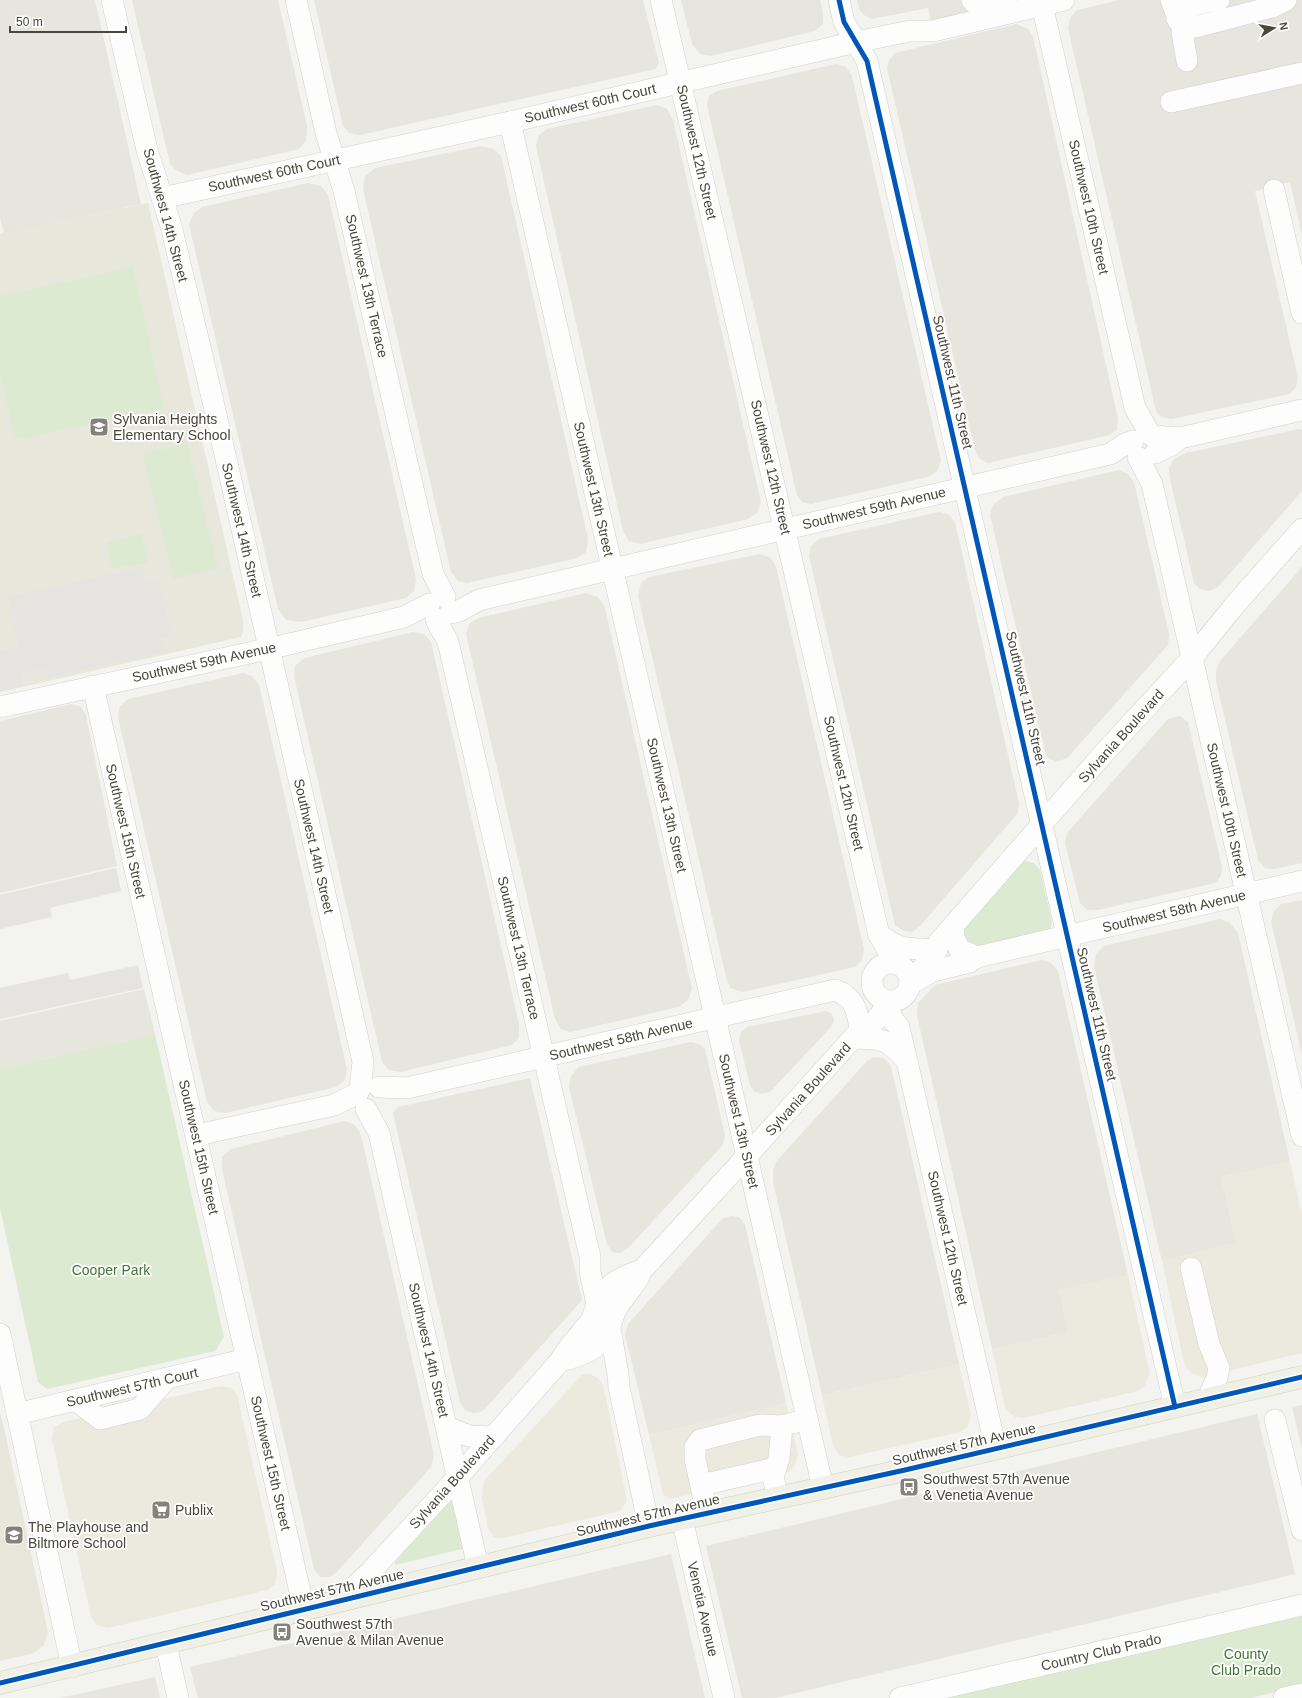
<svg xmlns="http://www.w3.org/2000/svg" width="1302" height="1698" viewBox="0 0 1302 1698" font-family="Helvetica,sans-serif">
<style>
.residential{fill:#e6e5de}
.commercial{fill:#ece9de}
.education{fill:#e8e7dc}
.green{fill:#ddead2}
.parking{fill:#e5e4e0}
.lines{fill:none;stroke-linecap:round;stroke-linejoin:round}
.minor-casing{stroke:#d1d1cd;stroke-width:22}
.major-casing{stroke:#d3d0bf;stroke-width:23}
.minor{stroke:#fdfdfd;stroke-width:21}
.major{stroke:#f0f0e7;stroke-width:22}
.cycleway-casing{stroke:#fff;stroke-width:8}
.cycleway{stroke:#0057b8;stroke-width:5}
.labels{text-anchor:middle;stroke-width:3.5;stroke-linejoin:round;paint-order:stroke}
.street-label{font-size:14px;fill:#49463b;stroke:#fff}
.poi-label{font-size:14px;fill:#49463b;stroke:#fff;text-anchor:start}
.park-label{font-size:14px;fill:#427534;stroke:#fff}
</style>
<rect width="100%" height="100%" fill="#f3f3ef"/>
<!-- residential -->
<g class="residential">
<path d="M 0,0 L 95,0 L 141,204 L 4,234 L 0,218 Z"/>
<path d="M 132,0 L 278,0 L 307,126 L 306,141 L 299,149 L 187,175 L 177,171 L 170,164 Z"/>
<path d="M 314,0 L 643,0 L 659,63 L 656,69 L 360,135 L 349,133 L 343,126 Z"/>
<path d="M 681,0 L 820,0 L 823,13 L 823,24 L 815,31 L 711,56 L 700,54 L 692,44 Z"/>
<path d="M 857,0 L 1045,0 L 932,25 L 928,8 L 872,19 L 864,15 L 859,9 Z"/>
<path d="M 1119,0 L 1302,0 L 1302,235 L 1290,182 L 1255,191 L 1298,378 L 1296,387 L 1290,394 L 1171,419 L 1161,417 L 1156,411 L 1068,28 L 1070,18 L 1077,10 Z"/>
<path d="M 1017,24 L 1028,29 L 1033,36 L 1118,419 L 1117,429 L 1110,435 L 988,463 L 980,459 L 975,450 L 887,68 L 889,60 L 895,53 Z"/>
<path d="M 836,64 L 846,67 L 852,76 L 941,461 L 937,471 L 928,477 L 811,504 L 802,502 L 797,495 L 707,105 L 709,96 L 717,91 Z"/>
<path d="M 657,105 L 667,109 L 673,120 L 761,502 L 757,513 L 748,519 L 640,544 L 629,541 L 623,531 L 536,146 L 539,135 L 547,129 Z"/>
<path d="M 481,146 L 494,149 L 501,156 L 588,539 L 586,552 L 577,558 L 467,583 L 458,581 L 451,572 L 363,189 L 365,176 L 375,168 Z"/>
<path d="M 308,183 L 321,186 L 328,195 L 416,579 L 414,591 L 406,598 L 301,622 L 286,620 L 278,609 L 189,224 L 194,213 L 202,207 Z"/>
<path d="M 1299,429 L 1302,430 L 1302,491 L 1218,587 L 1209,591 L 1200,589 L 1194,583 L 1170,479 L 1169,468 L 1174,459 L 1186,453 Z"/>
<path d="M 1119,470 L 1128,474 L 1134,482 L 1169,634 L 1168,645 L 1067,758 L 1056,762 L 1046,756 L 990,515 L 993,505 L 1003,497 Z"/>
<path d="M 939,512 L 948,514 L 955,522 L 1019,804 L 1017,814 L 920,926 L 912,932 L 903,931 L 895,925 L 809,556 L 811,546 L 819,539 Z"/>
<path d="M 760,554 L 771,558 L 776,567 L 864,949 L 862,960 L 855,967 L 743,992 L 731,988 L 727,981 L 638,596 L 641,583 L 649,577 Z"/>
<path d="M 1302,567 L 1302,863 L 1274,869 L 1265,868 L 1258,860 L 1216,681 L 1216,671 L 1220,661 Z"/>
<path d="M 586,593 L 598,597 L 605,608 L 692,989 L 688,1000 L 679,1007 L 570,1032 L 561,1029 L 555,1019 L 466,634 L 470,623 L 479,618 Z"/>
<path d="M 413,632 L 424,634 L 431,642 L 519,1024 L 519,1038 L 512,1045 L 401,1072 L 389,1070 L 382,1062 L 294,676 L 295,666 L 305,658 Z"/>
<path d="M 243,673 L 252,676 L 259,685 L 347,1069 L 345,1080 L 336,1087 L 225,1113 L 214,1111 L 207,1102 L 118,717 L 120,706 L 128,699 Z"/>
<path d="M 72,704 L 81,707 L 86,715 L 117,866 L 0,893 L 0,721 Z"/>
<path d="M 1180,716 L 1188,722 L 1222,867 L 1221,876 L 1215,883 L 1098,910 L 1087,910 L 1080,903 L 1065,843 L 1067,833 L 1168,719 Z"/>
<path d="M 1302,900 L 1302,1055 L 1271,921 L 1274,911 L 1281,904 Z"/>
<path d="M 1220,919 L 1230,923 L 1238,933 L 1290,1162 L 1221,1177 L 1236,1243 L 1162,1261 L 1094,966 L 1096,954 L 1104,946 Z"/>
<path d="M 1042,960 L 1051,963 L 1058,971 L 1128,1275 L 1059,1290 L 1068,1332 L 992,1349 L 917,1015 L 918,1003 L 935,985 Z"/>
<path d="M 144,989 L 155,1034 L 0,1069 L 0,1021 Z"/>
<path d="M 826,1011 L 832,1014 L 834,1020 L 831,1027 L 770,1092 L 761,1094 L 754,1091 L 750,1085 L 739,1041 L 741,1032 L 747,1027 Z"/>
<path d="M 691,1042 L 699,1044 L 705,1049 L 725,1136 L 722,1146 L 628,1248 L 620,1253 L 612,1252 L 607,1244 L 569,1087 L 571,1076 L 579,1067 Z"/>
<path d="M 874,1057 L 883,1058 L 890,1064 L 893,1075 L 959,1364 L 822,1395 L 773,1182 L 773,1171 L 776,1162 L 867,1061 Z"/>
<path d="M 530,1078 L 582,1300 L 483,1411 L 474,1413 L 465,1410 L 460,1402 L 393,1113 L 398,1107 Z"/>
<path d="M 345,1121 L 355,1125 L 361,1135 L 434,1455 L 431,1467 L 337,1572 L 330,1577 L 320,1577 L 314,1569 L 222,1169 L 222,1157 L 231,1149 Z"/>
<path d="M 731,1216 L 739,1217 L 745,1225 L 786,1403 L 649,1435 L 625,1334 L 628,1324 L 722,1219 Z"/>
<path d="M 1302,1405 L 1302,1449 L 1292,1407 Z"/>
<path d="M 0,1412 L 6,1437 L 0,1438 Z"/>
<path d="M 1257,1414 L 1295,1574 L 775,1698 L 742,1698 L 706,1546 Z"/>
<path d="M 671,1554 L 705,1698 L 198,1698 L 190,1667 Z"/>
<path d="M 155,1677 L 160,1698 L 60,1698 Z"/>
</g>
<!-- commercial -->
<g class="commercial">
<path d="M 1290,1162 L 1302,1214 L 1302,1353 L 1204,1377 L 1193,1374 L 1185,1367 L 1162,1261 L 1236,1243 L 1221,1177 Z"/>
<path d="M 1128,1275 L 1150,1374 L 1144,1387 L 1138,1391 L 1024,1418 L 1015,1417 L 1010,1413 L 1005,1407 L 992,1349 L 1068,1332 L 1059,1290 Z"/>
<path d="M 959,1364 L 971,1415 L 968,1426 L 960,1432 L 849,1457 L 839,1455 L 833,1446 L 822,1395 Z"/>
<path d="M 590,1374 L 598,1378 L 603,1385 L 626,1495 L 626,1503 L 620,1511 L 503,1538 L 494,1537 L 488,1529 L 482,1498 L 482,1488 L 486,1479 L 582,1375 Z"/>
<path d="M 221,1386 L 231,1388 L 237,1395 L 277,1571 L 275,1584 L 267,1590 L 108,1628 L 97,1625 L 91,1617 L 52,1439 L 54,1427 L 64,1422 Z"/>
<path d="M 786,1403 L 798,1454 L 795,1466 L 788,1472 L 670,1499 L 663,1494 L 649,1435 Z"/>
</g>
<!-- education -->
<g class="education">
<path d="M 148,203 L 243,620 L 243,632 L 241,637 L 0,692 L 0,234 Z"/>
<path d="M 6,1437 L 48,1632 L 44,1645 L 34,1653 L 0,1661 L 0,1438 Z"/>
</g>
<!-- green -->
<g class="green">
<path d="M 133,267 L 164,408 L 15,440 L 0,373 L 0,296 Z"/>
<path d="M 187,443 L 218,568 L 173,579 L 142,454 Z"/>
<path d="M 142,534 L 148,562 L 112,569 L 106,542 Z"/>
<path d="M 1026,861 L 1034,863 L 1040,870 L 1052,922 L 1050,930 L 975,951 L 961,940 L 965,924 L 1020,863 Z"/>
<path d="M 155,1034 L 224,1337 L 215,1351 L 47,1389 L 38,1382 L 0,1208 L 0,1069 Z"/>
<path d="M 449,1501 L 454,1502 L 465,1547 L 462,1549 L 395,1565 L 395,1562 Z"/>
<path d="M 1302,1613 L 1302,1686 L 1250,1698 L 927,1698 Z"/>
</g>
<!-- parking -->
<g class="parking">
<path d="M 143,567 L 146,582 L 159,580 L 172,637 L 160,639 L 163,652 L 46,678 L 44,669 L 21,674 L 23,686 L 0,692 L 0,651 L 19,647 L 8,597 Z"/>
<path d="M 116,868 L 121,891 L 50,908 L 52,917 L 0,929 L 0,895 Z"/>
<path d="M 138,965 L 143,988 L 0,1019 L 0,988 L 68,973 L 70,980 Z"/>
</g>
<g class="lines">
<defs>
<g id="minor">
<path d="M 112,0 L 147,150 L 171,226 L 211,393 L 346,986 L 363,1062 L 360,1089"/>
<path d="M 296,0 L 326,133 L 344,191 L 433,574 L 445,597"/>
<path d="M 661,0 L 879,935 L 895,963"/>
<path d="M 839,0 L 844,22 L 867,61 L 1175,1407"/>
<path d="M 972,0 C 979,11 996,3 1006,1"/>
<path d="M 1171,0 L 1180,23 L 1184,27 L 1195,27 L 1272,7 L 1286,0"/>
<path d="M 1042,5 L 1135,408 L 1150,434"/>
<path d="M 1177,19 C 1185,4 1204,3 1219,0"/>
<path d="M 1184,27 L 1182,32 L 1187,61"/>
<path d="M 1171,102 L 1302,73"/>
<path d="M 510,122 L 823,1488"/>
<path d="M 1274,190 L 1302,313"/>
<path d="M 162,198 L 510,122 L 856,42 L 910,31 L 933,31 L 1064,0"/>
<path d="M 1152,436 L 1180,438 L 1302,410"/>
<path d="M 1155,453 L 1173,444 L 1180,438"/>
<path d="M 1138,457 L 1152,484 L 1302,1136"/>
<path d="M 451,613 L 459,611 L 479,600 L 1110,454 L 1125,444 L 1133,441"/>
<path d="M 436,619 C 439,629 447,636 449,646 L 590,1257 L 590,1271 L 597,1305"/>
<path d="M 93,686 L 304,1609"/>
<path d="M 0,707 L 268,649 L 404,617 L 429,604"/>
<path d="M 953,926 L 954,937 L 959,949 L 977,957"/>
<path d="M 879,935 C 897,947 903,949 925,949"/>
<circle cx="891" cy="982" r="19"/>
<path d="M 915,981 L 933,971 L 970,962 L 977,957 L 1302,881"/>
<path d="M 910,984 L 937,950 L 939,942 L 1105,752 L 1192,658 L 1234,606 L 1302,529"/>
<path d="M 888,1001 L 892,1019 L 899,1027 L 996,1449"/>
<path d="M 853,1038 C 883,1039 886,1037 907,1061"/>
<path d="M 379,1087 L 407,1088 L 835,990 C 855,997 858,1012 860,1031"/>
<path d="M 366,1109 L 379,1133 L 478,1567"/>
<path d="M 197,1135 L 334,1105 L 358,1093"/>
<path d="M 1191,1268 L 1209,1344 L 1219,1368 L 1217,1378 L 1207,1400"/>
<path d="M 610,1328 L 618,1374 L 619,1387 L 649,1526"/>
<path d="M 0,1334 L 72,1667"/>
<path d="M 560,1361 C 581,1356 600,1350 609,1329 C 612,1322 613,1315 617,1308 C 625,1295 636,1285 642,1270 L 747,1156 L 853,1038 C 858,1032 865,1030 871,1025 C 879,1018 884,1010 888,1001"/>
<path d="M 75,1400 L 100,1419 L 140,1409 L 166,1379"/>
<path d="M 17,1414 L 247,1359"/>
<path d="M 1275,1420 L 1302,1530"/>
<path d="M 447,1427 L 469,1436 L 493,1437"/>
<path d="M 701,1485 L 776,1468"/>
<path d="M 778,1498 L 773,1477 L 779,1458 L 782,1426"/>
<path d="M 707,1513 L 695,1459 L 695,1447 L 700,1440 L 760,1425 L 782,1426 L 807,1419"/>
<path d="M 682,1519 L 724,1698"/>
<path d="M 341,1600 L 371,1571 L 458,1477 L 560,1361 C 568,1346 580,1335 590,1322 C 594,1317 594,1310 597,1304 C 606,1283 622,1277 642,1270"/>
<path d="M 166,1644 L 178,1698"/>
<path d="M 900,1698 L 1302,1605"/>
<path d="M 1284,1698 L 1302,1694"/>
</g>
<path id="major" d="M 0,1683 L 649,1526 L 905,1470 L 1302,1377"/>
</defs>
<!-- minor casing -->
<use href="#minor" class="minor-casing"/>
<!-- major casing -->
<use href="#major" class="major-casing"/>
<!-- minor -->
<use href="#minor" class="minor"/>
<!-- major -->
<use href="#major" class="major"/>
<defs>
<g id="cycleway">
<path d="M 839,0 L 844,22 L 867,61 L 1175,1407"/>
<path d="M 0,1683 L 649,1526 L 905,1470 L 1302,1377"/>
</g>
</defs>
<!-- cycleway casing -->
<use href="#cycleway" class="cycleway-casing"/>
<!-- cycleway -->
<use href="#cycleway" class="cycleway"/>
</g>
<!-- icons -->
<defs>
<symbol id="school-square" viewBox="-11 -11 22 22"><rect x="-9" y="-9" width="18" height="18" rx="4" fill="#84837a" stroke="#fff"/><path d="M0-5L7-2L0 1L-7-2ZM-4 1L0 2.5L4 1V4Q0 6-4 4Z" fill="#fff"/></symbol>
<symbol id="bus-square" viewBox="-11 -11 22 22"><rect x="-9" y="-9" width="18" height="18" rx="4" fill="#84837a" stroke="#fff"/><path d="M-5-6H5V4H4V6H2V4H-2V6H-4V4H-5ZM-3.5-4V0h7V-4ZM-3.5 1.2v1.5H-2V1.2ZM2 1.2v1.5H3.5V1.2Z" fill="#fff"/></symbol>
<symbol id="supermarket-square" viewBox="-11 -11 22 22"><rect x="-9" y="-9" width="18" height="18" rx="4" fill="#84837a" stroke="#fff"/><path d="M-6-5.5h2.5l.6 2H6L4.5 2H-2.5L-4.4-4H-6ZM-1.5 3.2a1.3 1.3 0 1 0 .1 0ZM3 3.2a1.3 1.3 0 1 0 .1 0Z" fill="#fff"/></symbol>
</defs>
<g fill-rule="evenodd">
<use href="#school-square" x="88" y="416" width="22" height="22"/>
<use href="#bus-square" x="898" y="1476" width="22" height="22"/>
<use href="#supermarket-square" x="150" y="1499" width="22" height="22"/>
<use href="#school-square" x="3" y="1524" width="22" height="22"/>
<use href="#bus-square" x="271" y="1621" width="22" height="22"/>
</g>
<g class="labels">
<!-- street labels -->
<g class="street-label">
<text transform="translate(590 103) rotate(-13)" y="5">Southwest 60th Court</text>
<text transform="translate(697 152) rotate(77)" y="5">Southwest 12th Street</text>
<text transform="translate(274 173) rotate(-12)" y="5">Southwest 60th Court</text>
<text transform="translate(1089 207) rotate(77)" y="5">Southwest 10th Street</text>
<text transform="translate(166 215) rotate(75)" y="5">Southwest 14th Street</text>
<text transform="translate(367 286) rotate(77)" y="5">Southwest 13th Terrace</text>
<text transform="translate(953 382) rotate(77)" y="5">Southwest 11th Street</text>
<text transform="translate(771 467) rotate(77)" y="5">Southwest 12th Street</text>
<text transform="translate(594 489) rotate(77)" y="5">Southwest 13th Street</text>
<text transform="translate(874 508) rotate(-13)" y="5">Southwest 59th Avenue</text>
<text transform="translate(242 530) rotate(77)" y="5">Southwest 14th Street</text>
<text transform="translate(204 662) rotate(-12)" y="5">Southwest 59th Avenue</text>
<text transform="translate(1026 698) rotate(77)" y="5">Southwest 11th Street</text>
<text transform="translate(1121 736) rotate(-48)" y="5">Sylvania Boulevard</text>
<text transform="translate(844 783) rotate(77)" y="5">Southwest 12th Street</text>
<text transform="translate(667 805) rotate(77)" y="5">Southwest 13th Street</text>
<text transform="translate(1227 810) rotate(77)" y="5">Southwest 10th Street</text>
<text transform="translate(126 831) rotate(77)" y="5">Southwest 15th Street</text>
<text transform="translate(314 846) rotate(77)" y="5">Southwest 14th Street</text>
<text transform="translate(1174 911) rotate(-13)" y="5">Southwest 58th Avenue</text>
<text transform="translate(519 948) rotate(77)" y="5">Southwest 13th Terrace</text>
<text transform="translate(1097 1014) rotate(77)" y="5">Southwest 11th Street</text>
<text transform="translate(621 1039) rotate(-13)" y="5">Southwest 58th Avenue</text>
<text transform="translate(808 1089) rotate(-48)" y="5">Sylvania Boulevard</text>
<text transform="translate(739 1121) rotate(77)" y="5">Southwest 13th Street</text>
<text transform="translate(199 1147) rotate(77)" y="5">Southwest 15th Street</text>
<text transform="translate(948 1238) rotate(77)" y="5">Southwest 12th Street</text>
<text transform="translate(429 1350) rotate(77)" y="5">Southwest 14th Street</text>
<text transform="translate(132 1387) rotate(-13)" y="5">Southwest 57th Court</text>
<text transform="translate(964 1444) rotate(-13)" y="5">Southwest 57th Avenue</text>
<text transform="translate(271 1463) rotate(77)" y="5">Southwest 15th Street</text>
<text transform="translate(452 1482) rotate(-48)" y="5">Sylvania Boulevard</text>
<text transform="translate(648 1515) rotate(-13)" y="5">Southwest 57th Avenue</text>
<text transform="translate(332 1590) rotate(-13)" y="5">Southwest 57th Avenue</text>
<text transform="translate(703 1609) rotate(77)" y="5">Venetia Avenue</text>
<text transform="translate(1101 1652) rotate(-13)" y="5">Country Club Prado</text>
</g>
<!-- poi labels -->
<g class="poi-label">
<text x="113" y="424">Sylvania Heights<tspan x="113" dy="16">Elementary School</tspan></text>
<text x="923" y="1484">Southwest 57th Avenue<tspan x="923" dy="16">&amp; Venetia Avenue</tspan></text>
<text x="175" y="1515">Publix</text>
<text x="28" y="1532">The Playhouse and<tspan x="28" dy="16">Biltmore School</tspan></text>
<text x="296" y="1629">Southwest 57th<tspan x="296" dy="16">Avenue &amp; Milan Avenue</tspan></text>
</g>
<!-- park labels -->
<g class="park-label">
<text x="111" y="1275">Cooper Park</text>
<text x="1246" y="1659">County<tspan x="1246" dy="16">Club Prado</tspan></text>
</g>
</g>
<!-- north arrow -->
<g transform="translate(1274 28) rotate(79)" stroke="#ffffff" stroke-width="3" paint-order="stroke">
<path d="M0-3L7 15L0 10L-7 15Z" fill="#49463b"/>
<text y="-6" font-size="11" font-weight="bold" text-anchor="middle" fill="#49463b">N</text>
</g>
<!-- scale -->
<path d="M10 26v6h116v-6" fill="none" stroke="#49463b" stroke-width="2"/>
<text x="16" y="26" font-size="12" fill="#49463b" stroke="#ffffff" stroke-width="3" paint-order="stroke">50 m</text>
</svg>
